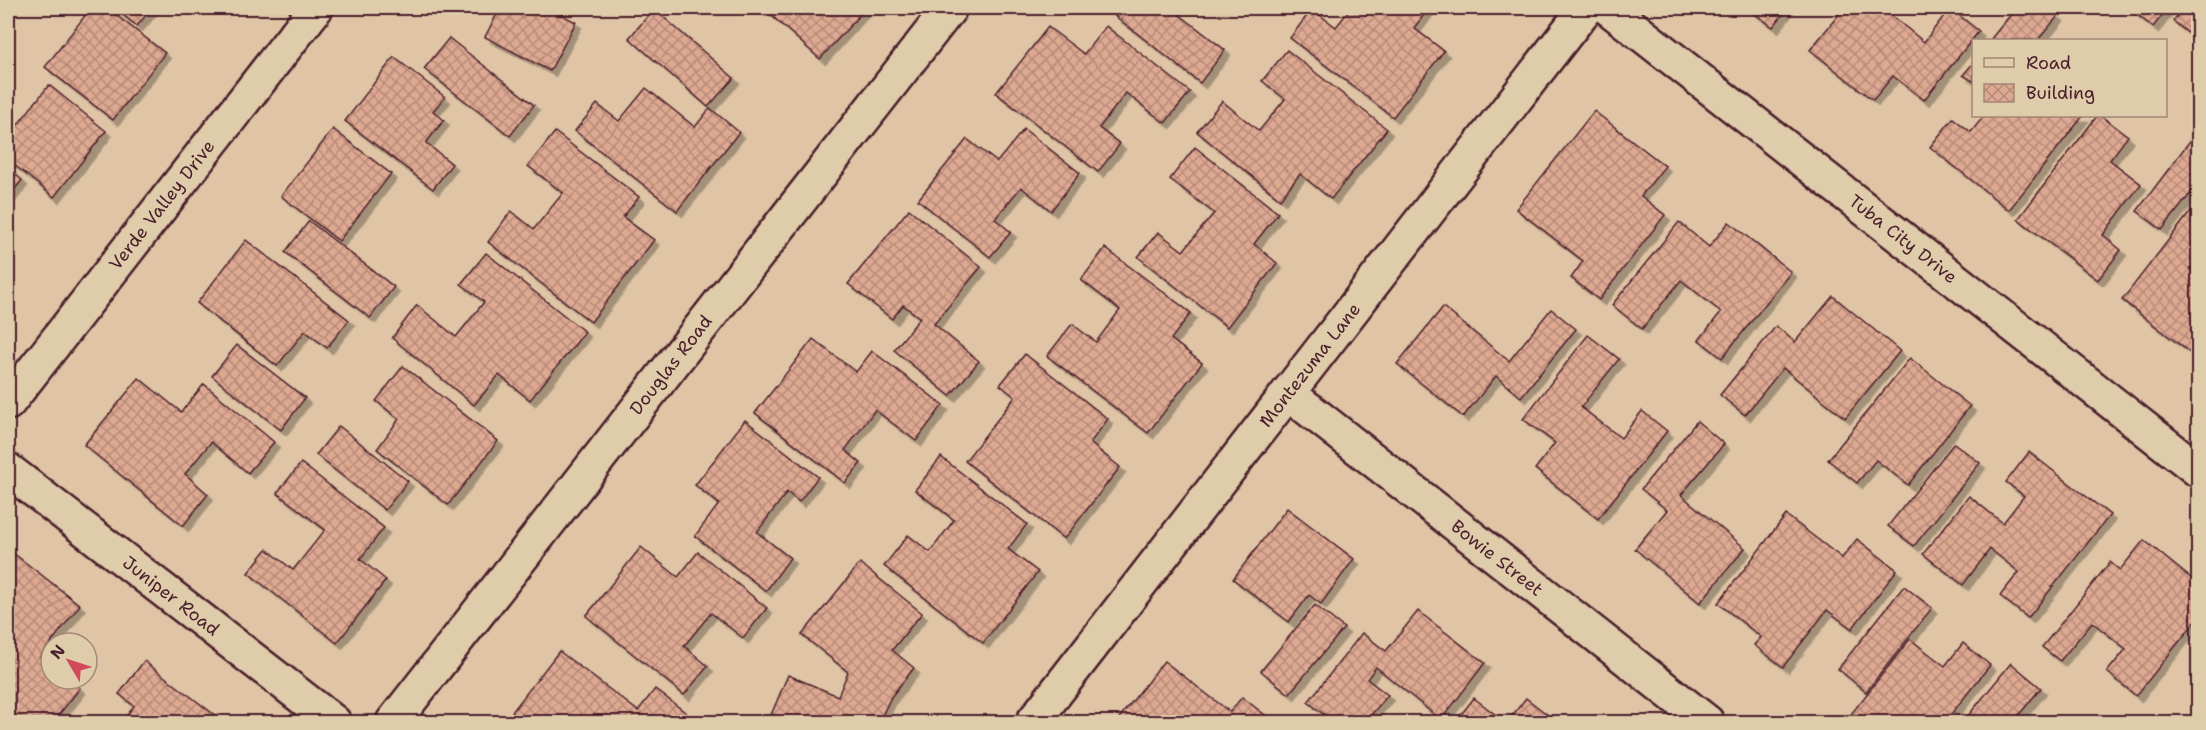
<svg xmlns="http://www.w3.org/2000/svg" width="2206" height="730" viewBox="0 0 2206 730" font-family="'Shantell Sans',sans-serif">
<style>
.building{fill:url(#building-cross-hatch);stroke:#4a1f2b;stroke-width:1.5;filter:url(#shadow)}
.lines{fill:none;stroke-linecap:round;stroke-linejoin:round}
.street-casing{stroke:#4a1f2b;stroke-width:38}
.street{stroke:#dfccaa;stroke-width:33}
.labels{text-anchor:middle;stroke-width:5;stroke-linejoin:round;paint-order:stroke}
.street-label{font-size:18px;fill:#4a1f2b;stroke:#dfccaa}
</style>
<defs>
<pattern id="building-cross-hatch" width="8" height="8" patternUnits="userSpaceOnUse" patternTransform="scale(1.5)"><rect width="8" height="8" fill="#dea992"/><path d="M0 0l8 8M0 8l8-8" fill="none" stroke="#b68977"/></pattern>
<filter id="shadow"><feDropShadow dx="5.5" dy="5.5" stdDeviation="0" flood-color="#0004"/></filter>
</defs>
<rect width="100%" height="100%" fill="#dfc5a5"/>
<filter id="ink" filterUnits="userSpaceOnUse"><feTurbulence type="fractalNoise" baseFrequency=".0167" numOctaves="2"/><feDisplacementMap in="SourceGraphic" scale="12" xChannelSelector="R" yChannelSelector="G"/><feConvolveMatrix kernelMatrix="1 2 1 2 8 2 1 2 1" color-interpolation-filters="sRGB"/></filter>
<g filter="url(#ink)">
<!-- building -->
<g class="building">
<path d="M 91,8 L 107,8 L 165,53 L 113,120 L 45,67 Z"/>
<path d="M 114,8 L 152,8 L 137,26 Z"/>
<path d="M 500,8 L 548,8 L 576,22 L 550,71 L 485,37 Z"/>
<path d="M 763,8 L 866,8 L 820,59 Z"/>
<path d="M 1121,8 L 1171,8 L 1225,50 L 1200,83 L 1115,16 Z"/>
<path d="M 1351,8 L 1429,8 L 1414,28 L 1444,51 L 1393,117 L 1290,38 L 1312,9 L 1336,27 Z"/>
<path d="M 1747,8 L 1788,8 L 1773,27 Z"/>
<path d="M 1844,8 L 1882,8 L 1924,42 L 1950,8 L 1979,31 L 1924,100 L 1893,76 L 1873,100 L 1810,50 Z"/>
<path d="M 2016,8 L 2047,8 L 2058,16 L 2038,40 L 1990,40 Z"/>
<path d="M 2128,8 L 2168,8 L 2153,27 Z"/>
<path d="M 2183,8 L 2198,8 L 2197,40 L 2173,21 Z"/>
<path d="M 654,9 L 734,78 L 708,107 L 629,38 Z"/>
<path d="M 1106,26 L 1190,92 L 1165,123 L 1126,93 L 1099,128 L 1120,144 L 1098,172 L 996,93 L 1048,27 L 1084,54 Z"/>
<path d="M 449,38 L 534,105 L 510,136 L 424,69 Z"/>
<path d="M 1287,50 L 1387,129 L 1331,199 L 1300,174 L 1280,199 L 1197,132 L 1222,101 L 1259,131 L 1285,99 L 1262,81 Z"/>
<path d="M 394,57 L 445,97 L 433,111 L 444,120 L 426,143 L 452,164 L 433,189 L 345,121 Z"/>
<path d="M 1974,62 L 1974,82 L 1963,75 Z"/>
<path d="M 49,85 L 106,131 L 54,197 L 8,160 L 8,137 Z"/>
<path d="M 646,88 L 695,127 L 710,108 L 739,132 L 677,211 L 575,131 L 597,104 L 619,121 Z"/>
<path d="M 1594,111 L 1665,166 L 1641,196 L 1665,215 L 1599,300 L 1571,278 L 1583,261 L 1516,209 Z"/>
<path d="M 1984,116 L 2083,116 L 2009,210 L 1930,147 L 1953,118 L 1971,132 Z"/>
<path d="M 2097,116 L 2101,116 L 2128,136 L 2110,160 L 2141,184 L 2103,235 L 2121,250 L 2098,280 L 2018,219 Z"/>
<path d="M 333,129 L 391,174 L 339,241 L 281,196 Z"/>
<path d="M 1024,129 L 1080,173 L 1051,211 L 1021,187 L 995,219 L 1011,232 L 990,257 L 918,200 L 967,139 L 997,162 Z"/>
<path d="M 2198,130 L 2198,184 L 2162,230 L 2137,211 Z"/>
<path d="M 555,132 L 639,197 L 623,217 L 654,240 L 591,322 L 488,242 L 511,211 L 534,229 L 563,193 L 528,166 Z"/>
<path d="M 1195,147 L 1278,213 L 1254,244 L 1277,263 L 1227,327 L 1138,257 L 1158,232 L 1183,251 L 1214,213 L 1170,179 Z"/>
<path d="M 8,168 L 22,180 L 8,198 Z"/>
<path d="M 2198,202 L 2198,348 L 2193,355 L 2122,300 Z"/>
<path d="M 909,209 L 981,267 L 934,324 L 979,361 L 950,396 L 894,350 L 920,318 L 903,305 L 892,319 L 848,284 Z"/>
<path d="M 309,221 L 394,287 L 370,318 L 285,252 Z"/>
<path d="M 1679,222 L 1709,247 L 1729,222 L 1791,272 L 1722,358 L 1699,340 L 1721,312 L 1681,280 L 1642,329 L 1612,305 Z"/>
<path d="M 246,240 L 349,320 L 327,348 L 305,331 L 277,366 L 197,303 Z"/>
<path d="M 1105,248 L 1191,313 L 1171,339 L 1202,363 L 1148,433 L 1047,356 L 1072,324 L 1096,342 L 1120,310 L 1081,280 Z"/>
<path d="M 486,253 L 585,332 L 530,400 L 499,375 L 474,405 L 392,338 L 417,305 L 456,337 L 484,302 L 461,284 Z"/>
<path d="M 1833,296 L 1900,351 L 1845,418 L 1783,368 L 1745,415 L 1720,395 L 1776,326 L 1795,342 Z"/>
<path d="M 1443,307 L 1509,361 L 1551,309 L 1576,329 L 1521,397 L 1496,376 L 1463,417 L 1397,364 Z"/>
<path d="M 1588,335 L 1619,359 L 1581,407 L 1621,438 L 1642,411 L 1667,431 L 1598,519 L 1535,469 L 1555,443 L 1523,419 Z"/>
<path d="M 813,339 L 856,372 L 872,351 L 943,405 L 916,441 L 875,410 L 845,450 L 861,463 L 845,483 L 755,413 Z"/>
<path d="M 237,345 L 305,398 L 281,430 L 212,376 Z"/>
<path d="M 1025,354 L 1108,419 L 1090,443 L 1120,467 L 1064,539 L 965,461 L 1015,397 L 1000,385 Z"/>
<path d="M 1910,358 L 1970,406 L 1908,485 L 1876,460 L 1857,483 L 1828,460 Z"/>
<path d="M 403,366 L 498,441 L 448,505 L 377,449 L 399,419 L 376,401 Z"/>
<path d="M 139,378 L 181,412 L 204,384 L 274,442 L 248,473 L 211,442 L 185,474 L 208,494 L 183,526 L 84,445 Z"/>
<path d="M 745,420 L 818,477 L 799,502 L 787,492 L 757,532 L 790,558 L 766,591 L 695,536 L 719,504 L 695,485 Z"/>
<path d="M 1697,421 L 1724,444 L 1681,495 L 1745,548 L 1700,603 L 1635,549 L 1667,510 L 1641,489 Z"/>
<path d="M 339,426 L 408,481 L 385,510 L 316,455 Z"/>
<path d="M 1954,443 L 1980,463 L 1914,546 L 1888,526 Z"/>
<path d="M 2029,452 L 2110,515 L 2028,618 L 2000,596 L 2019,572 L 1990,549 L 1963,585 L 1923,554 L 1969,496 L 2003,523 L 2024,496 L 2006,482 Z"/>
<path d="M 941,457 L 1027,524 L 1008,549 L 1038,572 L 983,643 L 884,566 L 908,535 L 930,552 L 954,520 L 915,490 Z"/>
<path d="M 301,463 L 384,528 L 360,559 L 386,580 L 337,643 L 248,573 L 267,549 L 293,570 L 325,530 L 277,493 Z"/>
<path d="M 1287,508 L 1354,559 L 1321,604 L 1309,595 L 1289,622 L 1233,579 Z"/>
<path d="M 1786,515 L 1842,558 L 1857,539 L 1897,570 L 1852,629 L 1827,610 L 1783,667 L 1754,645 L 1761,637 L 1718,603 Z"/>
<path d="M 2144,540 L 2198,584 L 2198,618 L 2136,696 L 2107,672 L 2126,649 L 2092,622 L 2060,661 L 2042,647 L 2110,562 L 2120,570 Z"/>
<path d="M 641,547 L 678,577 L 698,552 L 767,608 L 743,638 L 711,613 L 684,646 L 708,666 L 684,695 L 586,616 Z"/>
<path d="M 8,549 L 80,605 L 40,657 L 51,665 L 51,679 L 69,679 L 80,688 L 53,722 L 14,722 L 8,717 Z"/>
<path d="M 860,563 L 922,613 L 892,650 L 914,668 L 891,697 L 879,722 L 768,722 L 788,675 L 838,696 L 848,672 L 802,635 Z"/>
<path d="M 1904,586 L 1932,608 L 1866,692 L 1838,669 Z"/>
<path d="M 1315,605 L 1344,628 L 1289,694 L 1261,671 Z"/>
<path d="M 1418,611 L 1485,663 L 1441,720 L 1376,667 L 1367,679 L 1388,695 L 1365,722 L 1334,722 L 1308,702 L 1362,633 L 1386,651 Z"/>
<path d="M 1910,639 L 1945,666 L 1963,643 L 1990,665 L 1945,722 L 1854,722 L 1848,718 Z"/>
<path d="M 559,651 L 638,711 L 655,689 L 698,722 L 525,722 L 512,712 Z"/>
<path d="M 144,661 L 224,722 L 122,722 L 134,706 L 119,694 Z"/>
<path d="M 1164,661 L 1230,712 L 1242,697 L 1270,719 L 1268,722 L 1116,722 Z"/>
<path d="M 2011,663 L 2041,688 L 2013,722 L 1963,722 Z"/>
<path d="M 1474,698 L 1505,722 L 1455,722 Z"/>
<path d="M 1526,698 L 1557,722 L 1507,722 Z"/>
</g>
<g class="lines">
<defs>
<g id="street">
<path d="M 1608,8 L 2198,470"/>
<path d="M 1288,393 L 1707,722"/>
<path d="M 8,403 L 316,8"/>
<path d="M 8,470 L 334,722"/>
<path d="M 393,722 L 950,8"/>
<path d="M 1033,722 L 1586,8"/>
</g>
</defs>
<!-- street casing -->
<use href="#street" class="street-casing"/>
<!-- street -->
<use href="#street" class="street"/>
</g>
</g>
<g class="labels">
<!-- street labels -->
<g class="street-label">
<text transform="translate(162 205) rotate(-52)" y="6">Verde Valley Drive</text>
<text transform="translate(1903 239) rotate(38)" y="6">Tuba City Drive</text>
<text transform="translate(671 365) rotate(-52)" y="6">Douglas Road</text>
<text transform="translate(1310 365) rotate(-52)" y="6">Montezuma Lane</text>
<text transform="translate(1497 558) rotate(38)" y="6">Bowie Street</text>
<text transform="translate(171 596) rotate(38)" y="6">Juniper Road</text>
</g>
</g>
<!-- margin -->
<rect width="2206" height="730" fill="none" stroke="#dfccaa" stroke-width="30"/>
<rect x="15" y="15" width="2176" height="700" fill="none" stroke="#4a1f2b" stroke-width="2" filter="url(#ink)"/>
<!-- legend -->
<rect x="1972" y="39" width="195" height="78" fill="#dfccaa" stroke="#a38777" stroke-width="1.5"/>
<rect x="1984" y="58" width="30" height="9" fill="#dfccaa" stroke="#a38777" stroke-width="1.5"/>
<text x="2026" y="69" font-size="18" fill="#4a1f2b">Road</text>
<rect x="1984" y="84" width="30" height="18" fill="url(#building-cross-hatch)" stroke="#a38777" stroke-width="1.5"/>
<text x="2026" y="99" font-size="18" fill="#4a1f2b">Building</text>
<!-- north arrow -->
<g transform="translate(69 661) rotate(309)"><circle r="28" fill="#dfccaa" stroke="#a38777" stroke-width="1.5"/>
<path d="M0-4.5L10 22L0 15L-10 22Z" fill="#d1495b"/>
<text y="-9" font-size="16" font-weight="bold" text-anchor="middle" fill="#4a1f2b">N</text>
</g>
</svg>
